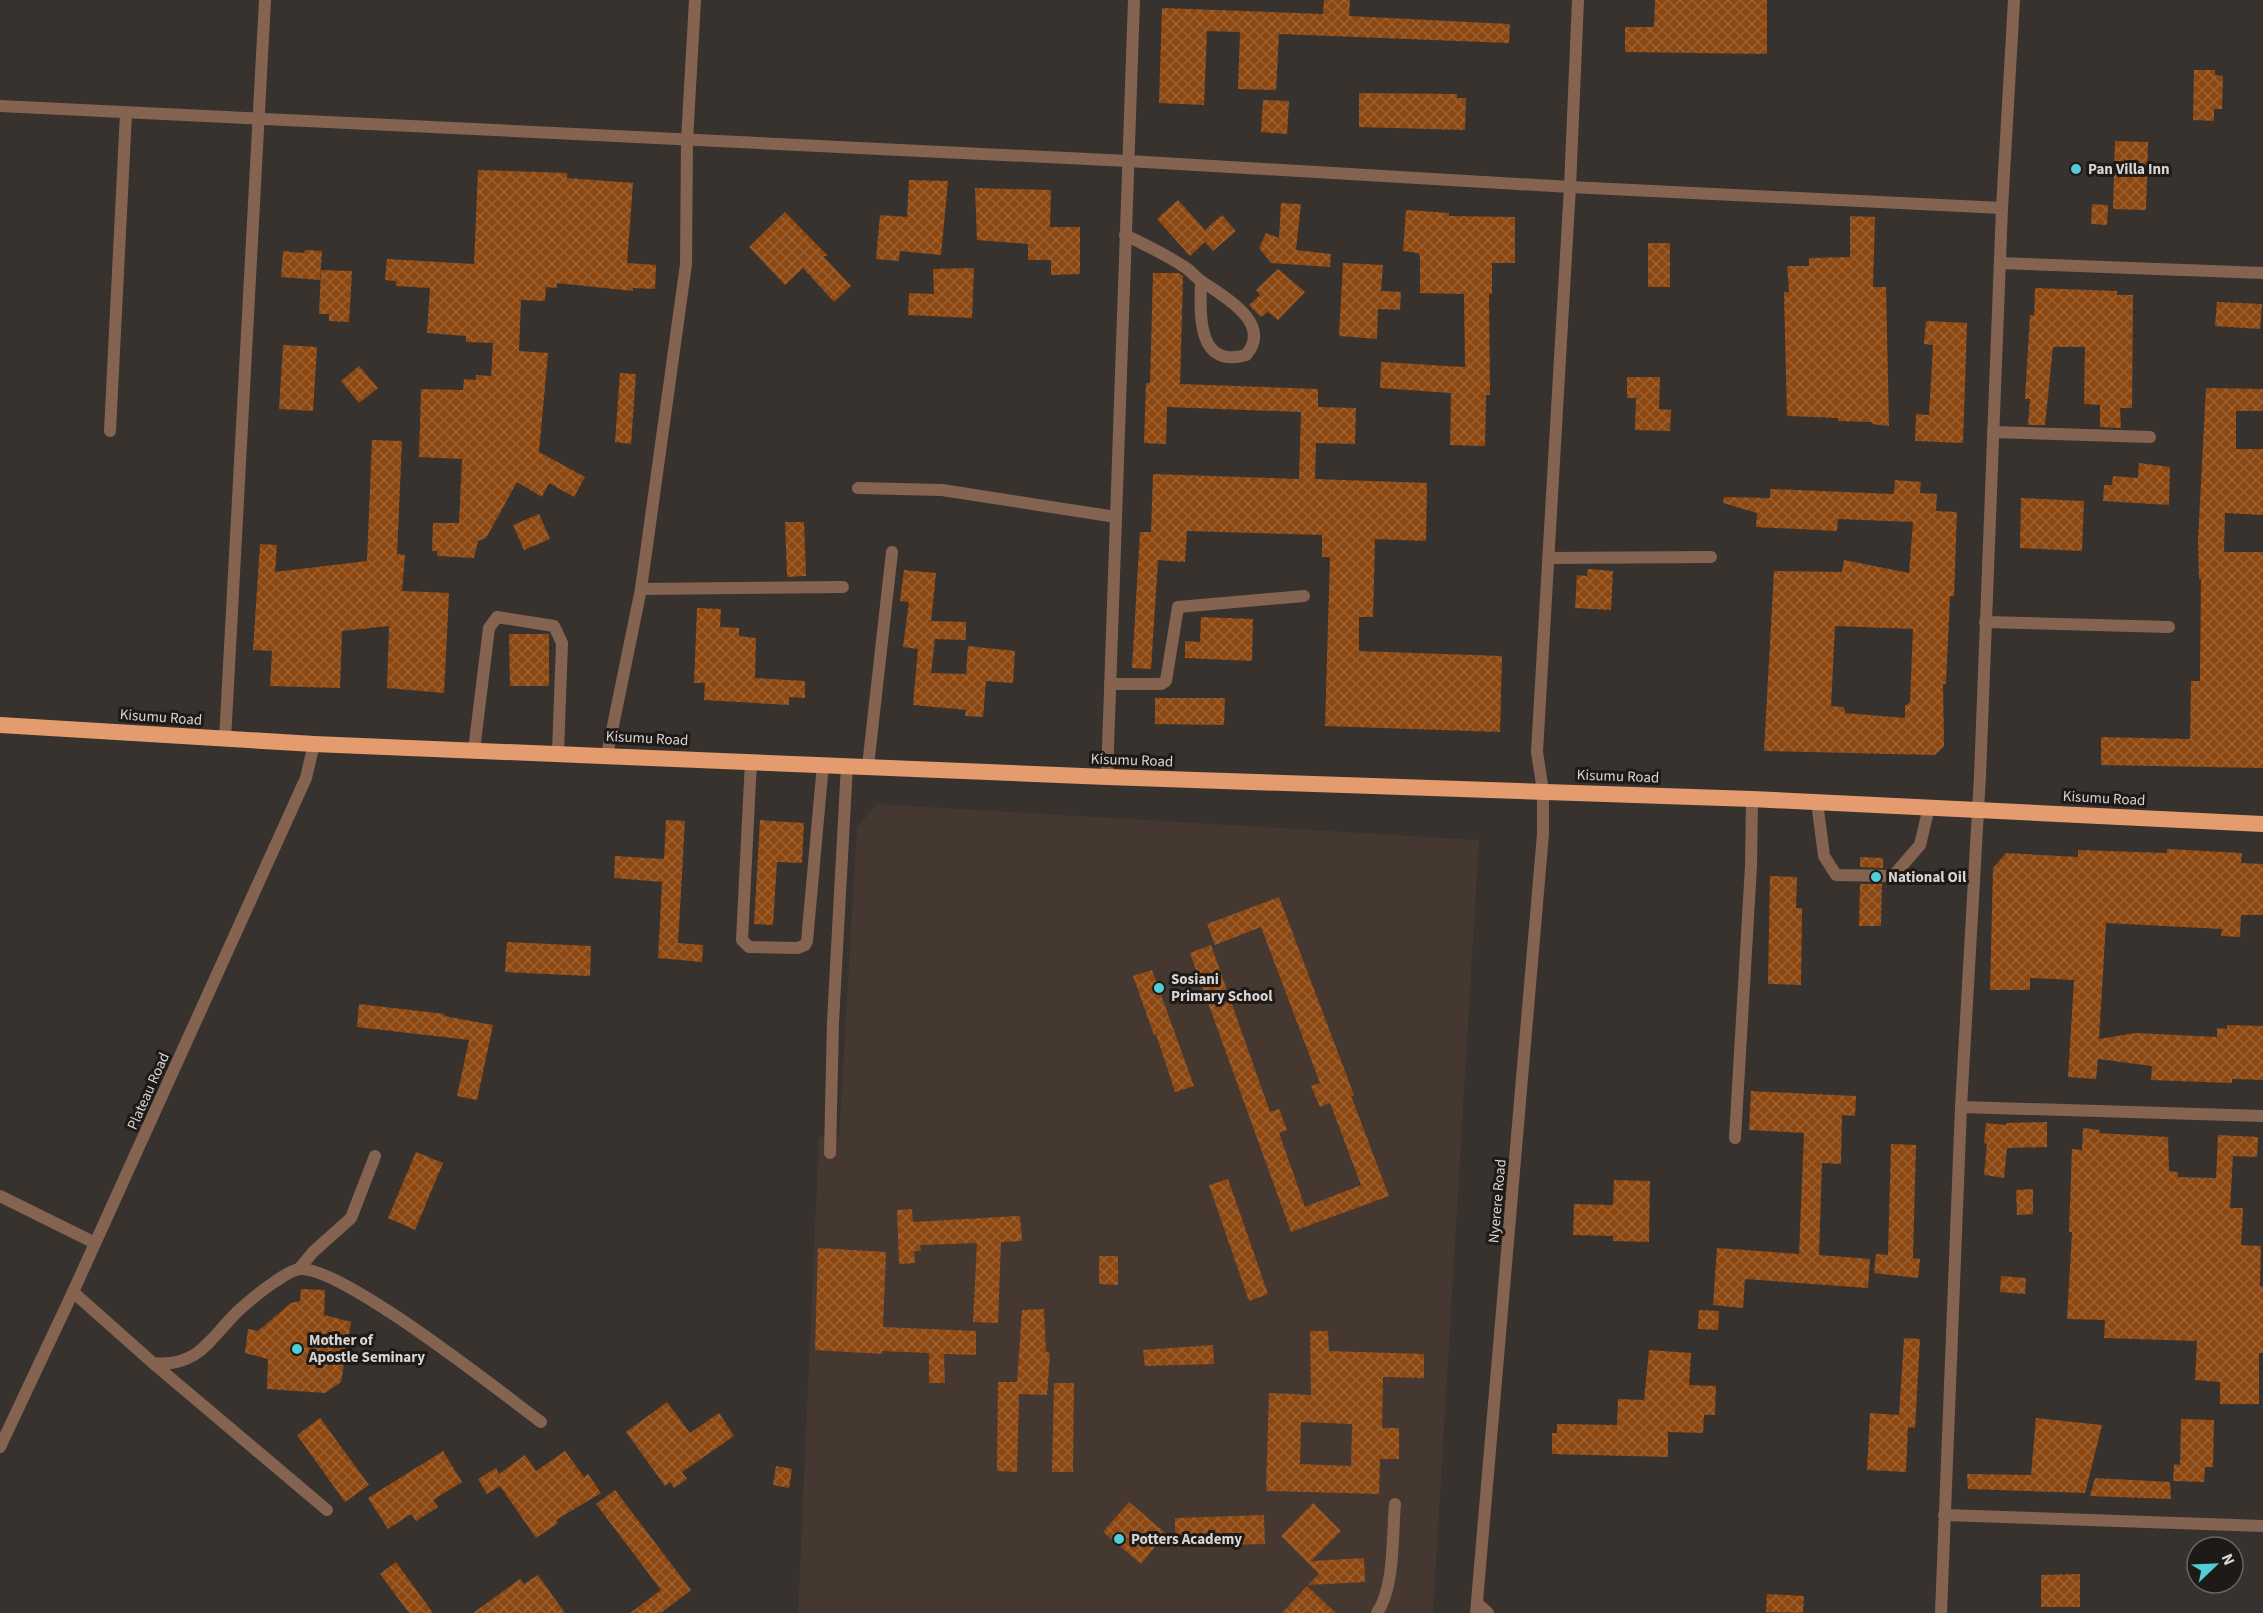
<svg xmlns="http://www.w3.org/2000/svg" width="2263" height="1613" viewBox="0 0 2263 1613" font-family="'Source Sans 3',sans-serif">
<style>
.built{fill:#443831}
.building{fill:url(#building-cross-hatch);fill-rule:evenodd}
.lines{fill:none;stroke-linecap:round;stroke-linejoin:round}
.service{stroke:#846451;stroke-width:12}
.minor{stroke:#846451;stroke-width:12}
.tertiary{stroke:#846451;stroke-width:12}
.trunk{stroke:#e49c6f;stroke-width:16}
.poi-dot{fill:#52ccd6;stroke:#1d1a18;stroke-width:2}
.labels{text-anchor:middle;stroke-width:6;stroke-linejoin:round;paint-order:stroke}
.poi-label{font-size:15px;font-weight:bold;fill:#d9d5d3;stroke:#1d1a18;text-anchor:start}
.street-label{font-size:15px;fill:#d9d5d3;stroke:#1d1a18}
</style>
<defs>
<pattern id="building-cross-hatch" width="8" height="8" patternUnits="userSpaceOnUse" patternTransform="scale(1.5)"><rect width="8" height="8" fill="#8d4711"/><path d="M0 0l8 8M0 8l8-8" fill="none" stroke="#9c6133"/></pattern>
</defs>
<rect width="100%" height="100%" fill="#37322e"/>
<!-- built -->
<path class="built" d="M 877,804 L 1479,840 L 1433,1613 L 798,1613 L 819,1137 L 839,1138 L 857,827 Z"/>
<!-- building -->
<g class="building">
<path d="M 1324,0 L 1350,0 L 1349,16 L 1510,24 L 1509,43 L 1279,34 L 1276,90 L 1238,89 L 1240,32 L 1207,31 L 1204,105 L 1159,103 L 1162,8 L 1323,14 Z"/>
<path d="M 1655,0 L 1767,0 L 1767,54 L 1625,52 L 1625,27 L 1654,27 Z"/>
<path d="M 2194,70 L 2215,70 L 2215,75 L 2223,76 L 2222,109 L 2214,109 L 2214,121 L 2193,120 Z"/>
<path d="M 1359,93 L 1457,94 L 1457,98 L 1466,98 L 1465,130 L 1359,127 Z"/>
<path d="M 1263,100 L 1289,101 L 1287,134 L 1261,132 Z"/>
<path d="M 2115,141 L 2148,142 L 2146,210 L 2113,209 Z"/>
<path d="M 478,170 L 567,173 L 567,178 L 633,183 L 627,263 L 656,265 L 655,289 L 633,288 L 633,291 L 557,283 L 557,288 L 546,287 L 545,301 L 521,300 L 519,351 L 548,353 L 539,452 L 585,477 L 574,497 L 549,483 L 542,497 L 517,482 L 486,538 L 478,541 L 474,558 L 437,556 L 437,551 L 432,551 L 433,523 L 459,523 L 462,459 L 419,457 L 421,389 L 463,390 L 464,379 L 476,380 L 476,375 L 491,376 L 493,343 L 466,342 L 466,336 L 427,333 L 430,288 L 396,286 L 396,281 L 385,280 L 387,259 L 474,264 Z"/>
<path d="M 909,180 L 948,181 L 941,255 L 900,251 L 899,261 L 876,259 L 880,215 L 907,217 Z"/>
<path d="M 975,188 L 1051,190 L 1050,227 L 1080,227 L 1080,274 L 1051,275 L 1051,260 L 1028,260 L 1028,244 L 977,240 Z"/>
<path d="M 1178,200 L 1205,230 L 1222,215 L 1236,231 L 1213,251 L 1205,242 L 1190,256 L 1157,219 Z"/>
<path d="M 1281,203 L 1301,204 L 1296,250 L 1331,254 L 1330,267 L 1271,263 L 1259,248 L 1266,233 L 1279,238 Z"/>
<path d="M 2092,204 L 2108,205 L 2107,225 L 2091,224 Z"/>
<path d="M 1406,210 L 1449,213 L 1449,216 L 1515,217 L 1515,263 L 1492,263 L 1492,294 L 1489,294 L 1490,395 L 1486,395 L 1485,446 L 1450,445 L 1451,393 L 1380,388 L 1381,362 L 1465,367 L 1464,294 L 1420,293 L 1420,256 L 1418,253 L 1403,251 Z"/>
<path d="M 785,212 L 828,256 L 823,256 L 851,286 L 834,302 L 803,268 L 785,285 L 749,247 Z"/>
<path d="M 1850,216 L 1875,217 L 1873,287 L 1886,287 L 1889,426 L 1872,424 L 1872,422 L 1838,421 L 1838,418 L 1787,416 L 1784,292 L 1789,292 L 1787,266 L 1809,266 L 1809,258 L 1850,257 Z"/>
<rect x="1648" y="243" width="22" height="44"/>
<path d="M 305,250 L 322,251 L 320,280 L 281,277 L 283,251 L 304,253 Z"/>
<path d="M 1343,263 L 1383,265 L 1381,291 L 1401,292 L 1400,310 L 1378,309 L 1377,339 L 1339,336 Z"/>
<path d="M 974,268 L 972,318 L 908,315 L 909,293 L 934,294 L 933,269 Z"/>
<path d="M 1278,269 L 1305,292 L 1278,320 L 1268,312 L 1261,317 L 1249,305 L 1260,295 L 1256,290 Z"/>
<path d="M 321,270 L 352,271 L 349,322 L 329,321 L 329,314 L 319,314 Z"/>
<path d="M 1153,273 L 1179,273 L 1183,276 L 1180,384 L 1318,389 L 1318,407 L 1356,408 L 1355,444 L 1316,443 L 1315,479 L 1427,483 L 1426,541 L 1375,539 L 1373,617 L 1359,617 L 1359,651 L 1502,656 L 1500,732 L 1325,726 L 1330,557 L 1322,557 L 1322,535 L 1187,531 L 1185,562 L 1158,560 L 1151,669 L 1132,668 L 1140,532 L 1151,532 L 1153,474 L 1299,479 L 1301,412 L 1167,407 L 1166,444 L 1144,443 L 1146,383 L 1150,383 Z"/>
<path d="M 2035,288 L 2117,291 L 2117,295 L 2133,295 L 2132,408 L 2120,408 L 2121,428 L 2100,427 L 2100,405 L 2084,404 L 2085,347 L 2053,347 L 2045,425 L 2028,425 L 2030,399 L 2025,399 L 2030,315 L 2034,316 Z"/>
<path d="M 2217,302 L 2262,304 L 2260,329 L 2215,326 Z"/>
<path d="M 1926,321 L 1967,323 L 1963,443 L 1915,441 L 1916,414 L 1929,415 L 1933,345 L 1924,344 Z"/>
<path d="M 283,345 L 317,347 L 313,411 L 279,409 Z"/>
<path d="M 359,366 L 378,388 L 359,403 L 341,381 Z"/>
<path d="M 620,373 L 636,374 L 631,444 L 615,442 Z"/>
<path d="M 1627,377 L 1660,377 L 1659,409 L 1671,410 L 1670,431 L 1635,430 L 1636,398 L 1627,398 Z"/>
<path d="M 2206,388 L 2263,389 L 2263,411 L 2236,411 L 2236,449 L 2263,449 L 2263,515 L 2225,513 L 2224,552 L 2263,552 L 2263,768 L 2101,765 L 2101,737 L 2190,739 L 2191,681 L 2200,681 L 2201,579 L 2199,579 L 2198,541 Z"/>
<path d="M 372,440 L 402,441 L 397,554 L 405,555 L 402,591 L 449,593 L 444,693 L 387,688 L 389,626 L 342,631 L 340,688 L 270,686 L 272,651 L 253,650 L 260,544 L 277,545 L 275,572 L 367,561 Z"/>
<path d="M 2139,463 L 2170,467 L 2169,505 L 2103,501 L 2104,485 L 2112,485 L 2113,476 L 2138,478 Z"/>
<path d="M 1895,480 L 1921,482 L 1920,493 L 1937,494 L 1936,511 L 1957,512 L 1954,596 L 1950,596 L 1946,684 L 1943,684 L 1944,746 L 1935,755 L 1764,751 L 1774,571 L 1842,572 L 1844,560 L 1909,573 L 1913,522 L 1838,519 L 1837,531 L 1756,527 L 1757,513 L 1723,503 L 1724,497 L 1770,498 L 1770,489 L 1894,494 ZM 1835,626 L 1913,629 L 1910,702 L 1905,706 L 1905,718 L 1845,713 L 1844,707 L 1831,706 Z"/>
<path d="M 2021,498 L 2084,501 L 2082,551 L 2020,548 Z"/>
<path d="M 539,514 L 550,539 L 524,550 L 513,525 Z"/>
<path d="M 785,522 L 804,522 L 806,576 L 787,577 Z"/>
<path d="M 1588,569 L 1613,571 L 1611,610 L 1575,608 L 1577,575 L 1587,576 Z"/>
<path d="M 904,570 L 936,573 L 931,621 L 966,622 L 966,640 L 935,639 L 931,673 L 966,674 L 968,646 L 1015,651 L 1013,683 L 986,681 L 983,717 L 965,716 L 966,710 L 913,705 L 918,649 L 903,647 L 909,602 L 900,601 Z"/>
<path d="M 697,608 L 721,609 L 720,627 L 739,628 L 739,636 L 756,638 L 755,678 L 805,681 L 805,698 L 789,697 L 789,705 L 704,700 L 705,683 L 694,683 Z"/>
<path d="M 1201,617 L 1253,619 L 1252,661 L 1185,658 L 1185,641 L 1200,642 Z"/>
<path d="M 509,634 L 549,634 L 549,686 L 510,686 Z"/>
<path d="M 1155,698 L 1225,698 L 1224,725 L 1155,724 Z"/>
<path d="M 666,820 L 685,821 L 678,943 L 703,945 L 702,962 L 658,958 L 662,882 L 614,878 L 615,856 L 664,859 Z"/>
<path d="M 760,820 L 804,823 L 802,863 L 777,862 L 773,925 L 754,924 Z"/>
<path d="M 2167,849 L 2242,853 L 2241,863 L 2263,864 L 2263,915 L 2241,915 L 2240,937 L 2221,936 L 2222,929 L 2106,923 L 2099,1039 L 2136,1033 L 2217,1037 L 2217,1028 L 2227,1029 L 2227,1025 L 2263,1026 L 2263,1080 L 2232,1079 L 2232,1083 L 2151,1080 L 2152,1066 L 2098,1059 L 2096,1079 L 2068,1077 L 2074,980 L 2030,978 L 2030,990 L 1990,990 L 1993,868 L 2006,853 L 2078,857 L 2078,850 L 2167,853 Z"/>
<path d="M 1860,857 L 1883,858 L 1883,868 L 1860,867 Z"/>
<path d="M 1770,876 L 1797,877 L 1796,908 L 1802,908 L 1801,985 L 1768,984 Z"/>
<path d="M 1860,884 L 1882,884 L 1881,926 L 1859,926 Z"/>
<path d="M 1279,897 L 1354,1095 L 1351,1096 L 1389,1196 L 1291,1232 L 1190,953 L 1211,945 L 1270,1112 L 1279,1109 L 1287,1130 L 1279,1133 L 1305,1207 L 1361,1185 L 1330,1103 L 1320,1107 L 1311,1086 L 1320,1083 L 1261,927 L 1215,945 L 1207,924 Z"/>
<path d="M 507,942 L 591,946 L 590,976 L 505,972 Z"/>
<path d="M 1152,970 L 1194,1086 L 1175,1092 L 1156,1034 L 1154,1035 L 1133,976 Z"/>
<path d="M 359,1004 L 445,1014 L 444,1016 L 493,1025 L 477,1100 L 457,1096 L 469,1040 L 357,1027 Z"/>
<path d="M 1751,1091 L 1856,1096 L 1855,1116 L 1842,1115 L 1841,1164 L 1822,1163 L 1819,1255 L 1870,1259 L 1868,1288 L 1745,1279 L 1743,1308 L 1713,1305 L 1717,1248 L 1799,1254 L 1804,1133 L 1749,1130 Z"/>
<path d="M 2047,1122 L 2047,1147 L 2007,1148 L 2004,1178 L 1984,1175 L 1987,1144 L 1984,1143 L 1986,1123 L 2006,1125 L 2006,1123 Z"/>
<path d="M 2083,1128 L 2100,1130 L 2099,1133 L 2168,1137 L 2169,1171 L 2178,1172 L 2178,1177 L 2216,1178 L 2218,1135 L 2258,1137 L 2257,1157 L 2233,1156 L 2230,1208 L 2243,1208 L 2241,1245 L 2261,1246 L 2260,1286 L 2263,1286 L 2263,1353 L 2259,1353 L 2259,1404 L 2220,1404 L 2220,1382 L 2195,1380 L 2197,1341 L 2104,1338 L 2105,1320 L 2067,1319 L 2072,1232 L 2069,1232 L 2072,1149 L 2082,1150 Z"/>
<path d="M 1891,1144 L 1916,1145 L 1913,1258 L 1920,1259 L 1918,1278 L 1874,1273 L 1876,1254 L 1888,1255 Z"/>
<path d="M 416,1152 L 443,1163 L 415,1230 L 388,1218 Z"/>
<path d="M 1228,1179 L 1268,1294 L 1249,1301 L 1209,1185 Z"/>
<path d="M 1614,1180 L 1650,1181 L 1649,1242 L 1613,1241 L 1613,1236 L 1573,1235 L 1574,1204 L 1613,1205 Z"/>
<path d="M 2033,1189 L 2033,1214 L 2017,1215 L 2016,1190 Z"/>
<path d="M 912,1209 L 913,1222 L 1020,1216 L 1022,1241 L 1001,1242 L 998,1323 L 973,1322 L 977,1243 L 920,1245 L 921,1251 L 914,1251 L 915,1263 L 899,1264 L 897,1210 Z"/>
<path d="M 818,1248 L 886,1252 L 883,1327 L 976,1331 L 976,1355 L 944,1354 L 945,1383 L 929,1383 L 929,1353 L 882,1351 L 882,1354 L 815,1350 Z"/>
<path d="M 1099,1256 L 1118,1256 L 1118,1285 L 1099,1284 Z"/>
<path d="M 2001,1276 L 2026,1278 L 2025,1294 L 2000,1292 Z"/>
<path d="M 301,1289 L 325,1290 L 324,1315 L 351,1322 L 341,1382 L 325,1393 L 267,1389 L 268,1359 L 245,1353 L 248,1329 L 258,1331 L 291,1303 L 300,1301 Z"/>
<path d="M 1044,1309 L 1046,1352 L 1050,1353 L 1047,1395 L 1019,1394 L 1017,1472 L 997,1471 L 998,1382 L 1017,1382 L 1022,1310 Z"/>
<path d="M 1699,1310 L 1719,1311 L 1718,1330 L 1698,1329 Z"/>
<path d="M 1310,1331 L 1328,1331 L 1329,1351 L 1424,1354 L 1424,1378 L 1383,1377 L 1382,1428 L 1399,1428 L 1399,1459 L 1380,1459 L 1379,1494 L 1266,1491 L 1269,1393 L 1311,1395 ZM 1301,1422 L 1352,1424 L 1351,1466 L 1300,1464 Z"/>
<path d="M 1904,1338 L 1920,1339 L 1915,1428 L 1908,1427 L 1906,1472 L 1867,1470 L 1870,1413 L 1899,1415 Z"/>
<path d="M 1213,1345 L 1214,1364 L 1145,1366 L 1143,1350 Z"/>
<path d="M 1649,1350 L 1691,1353 L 1689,1385 L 1716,1386 L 1715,1415 L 1704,1415 L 1703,1433 L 1668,1432 L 1668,1457 L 1552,1454 L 1552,1433 L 1557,1433 L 1557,1424 L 1617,1425 L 1618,1399 L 1644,1400 Z"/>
<path d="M 1054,1383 L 1074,1383 L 1073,1472 L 1052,1472 Z"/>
<path d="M 667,1402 L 690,1433 L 719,1413 L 734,1436 L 682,1472 L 687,1479 L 674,1488 L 670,1482 L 665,1486 L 626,1432 Z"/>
<path d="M 320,1418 L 369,1485 L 345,1502 L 297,1435 Z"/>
<path d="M 2036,1418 L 2102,1425 L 2085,1493 L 1968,1489 L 1967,1474 L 2031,1475 Z"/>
<path d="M 2181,1419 L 2214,1420 L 2213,1467 L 2205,1467 L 2204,1482 L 2173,1481 L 2174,1464 L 2180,1465 Z"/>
<path d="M 443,1451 L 462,1482 L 433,1500 L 438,1507 L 416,1521 L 411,1514 L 388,1529 L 368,1498 Z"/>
<path d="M 565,1451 L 584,1477 L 588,1474 L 601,1493 L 556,1520 L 558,1523 L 536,1538 L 500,1486 L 487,1494 L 478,1479 L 496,1468 L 499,1474 L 525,1455 L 536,1471 Z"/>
<path d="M 776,1466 L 792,1469 L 789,1488 L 773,1485 Z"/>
<path d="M 2095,1478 L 2170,1482 L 2171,1499 L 2090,1496 Z"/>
<path d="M 615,1490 L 691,1590 L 661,1613 L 630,1613 L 661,1590 L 596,1504 Z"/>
<path d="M 1129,1502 L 1175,1541 L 1175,1518 L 1264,1515 L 1265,1544 L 1155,1547 L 1141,1564 L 1103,1532 Z"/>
<path d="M 1313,1503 L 1341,1531 L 1311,1561 L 1364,1558 L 1365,1582 L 1308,1585 L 1319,1574 L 1281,1536 Z"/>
<path d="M 396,1562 L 433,1613 L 409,1613 L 380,1574 Z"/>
<path d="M 2080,1574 L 2080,1607 L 2041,1607 L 2041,1575 Z"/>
<path d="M 538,1575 L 565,1613 L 473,1613 L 520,1579 L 524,1584 Z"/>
<path d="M 1307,1586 L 1336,1613 L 1282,1613 Z"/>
<path d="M 1767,1594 L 1804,1596 L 1803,1613 L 1766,1612 Z"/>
</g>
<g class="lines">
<!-- service -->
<g class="service">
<path d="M 1125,235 C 1146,245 1167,255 1186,268 C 1192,272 1197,279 1204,283 C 1225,297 1273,324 1246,355 C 1197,369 1200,315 1201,282"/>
<path d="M 1993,432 L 2150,437"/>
<path d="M 858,488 L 942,490 L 1116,517"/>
<path d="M 1548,558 L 1711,557"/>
<path d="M 641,589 L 843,587"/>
<path d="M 1985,622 L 2169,627"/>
<path d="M 1110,684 L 1161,684 L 1166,681 L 1178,607 L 1304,596"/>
<path d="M 474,750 L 489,628 L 497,617 L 554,626 L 562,643 L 558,753"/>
<path d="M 751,761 L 742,940 L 749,947 L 798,948 L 805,945 L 807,941 L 823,764"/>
<path d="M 868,766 L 892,552"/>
<path d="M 1817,802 L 1824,856 L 1836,875 L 1893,876 L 1920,845 L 1929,807"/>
<path d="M 1735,1138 L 1751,866 L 1752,799"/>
<path d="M 830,1153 L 833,1022 L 847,765"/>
<path d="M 299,1269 L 313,1252 L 351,1218 L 375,1156"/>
<path d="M 73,1292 L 153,1363 C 197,1368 209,1340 237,1312 C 249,1301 262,1290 276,1281 C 283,1276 292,1270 300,1269 C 343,1267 499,1391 541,1422"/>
<path d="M 154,1364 L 327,1510"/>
<path d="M 1477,1603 L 1488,1613"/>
<path d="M 1377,1613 C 1395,1587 1392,1536 1395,1504"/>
</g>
<!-- minor -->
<g class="minor">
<path d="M 0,106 L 1128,161 L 1570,187 L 2002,208"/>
<path d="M 2000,263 L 2263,273"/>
<path d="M 110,431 L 126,113"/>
<path d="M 225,740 L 265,0"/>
<path d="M 607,755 L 641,589 L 686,264 L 687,140 L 695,0"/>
<path d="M 1107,777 L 1134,0"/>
<path d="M 1961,1107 L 2263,1116"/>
<path d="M 0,1196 L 95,1243"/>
<path d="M 1944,1515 L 2263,1526"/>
<path d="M 1476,1613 L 1543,834 L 1543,791 L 1537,752 L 1570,187 L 1578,0"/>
<path d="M 1941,1613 L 1961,1107 L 1980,776 L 2002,208 L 2014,0"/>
</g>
<!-- tertiary -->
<path class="tertiary" d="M 0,1447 L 73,1292 L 306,778 L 314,744"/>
<!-- trunk -->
<path class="trunk" d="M 0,725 L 314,744 L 1107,777 L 1752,799 L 2263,824"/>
</g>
<!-- markers -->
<g class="poi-dot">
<circle cx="2076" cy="169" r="6"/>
<circle cx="1876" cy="877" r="6"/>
<circle cx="1159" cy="988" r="6"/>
<circle cx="297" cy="1349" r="6"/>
<circle cx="1119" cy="1539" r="6"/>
</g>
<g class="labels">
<!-- poi labels -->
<g class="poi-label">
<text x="2088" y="174">Pan Villa Inn</text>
<text x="1888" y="882">National Oil</text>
<text x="1171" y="984">Sosiani<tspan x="1171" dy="17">Primary School</tspan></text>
<text x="309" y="1345">Mother of<tspan x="309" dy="17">Apostle Seminary</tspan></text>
<text x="1131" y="1544">Potters Academy</text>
</g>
<!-- street labels -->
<g class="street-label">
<text transform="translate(161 717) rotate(4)" y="5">Kisumu Road</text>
<text transform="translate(647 738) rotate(3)" y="5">Kisumu Road</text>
<text transform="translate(1132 760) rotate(2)" y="5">Kisumu Road</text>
<text transform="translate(1618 776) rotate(2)" y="5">Kisumu Road</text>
<text transform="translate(2104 798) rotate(3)" y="5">Kisumu Road</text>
<text transform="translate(148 1091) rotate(-66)" y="5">Plateau Road</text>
<text transform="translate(1497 1201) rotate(-85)" y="5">Nyerere Road</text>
</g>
</g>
<!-- north arrow -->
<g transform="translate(2215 1565) rotate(67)"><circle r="28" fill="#1d1a18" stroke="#686563" stroke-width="1.5"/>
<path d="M0-4.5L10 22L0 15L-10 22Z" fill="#52ccd6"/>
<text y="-9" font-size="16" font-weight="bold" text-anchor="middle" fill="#d9d5d3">N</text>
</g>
</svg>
